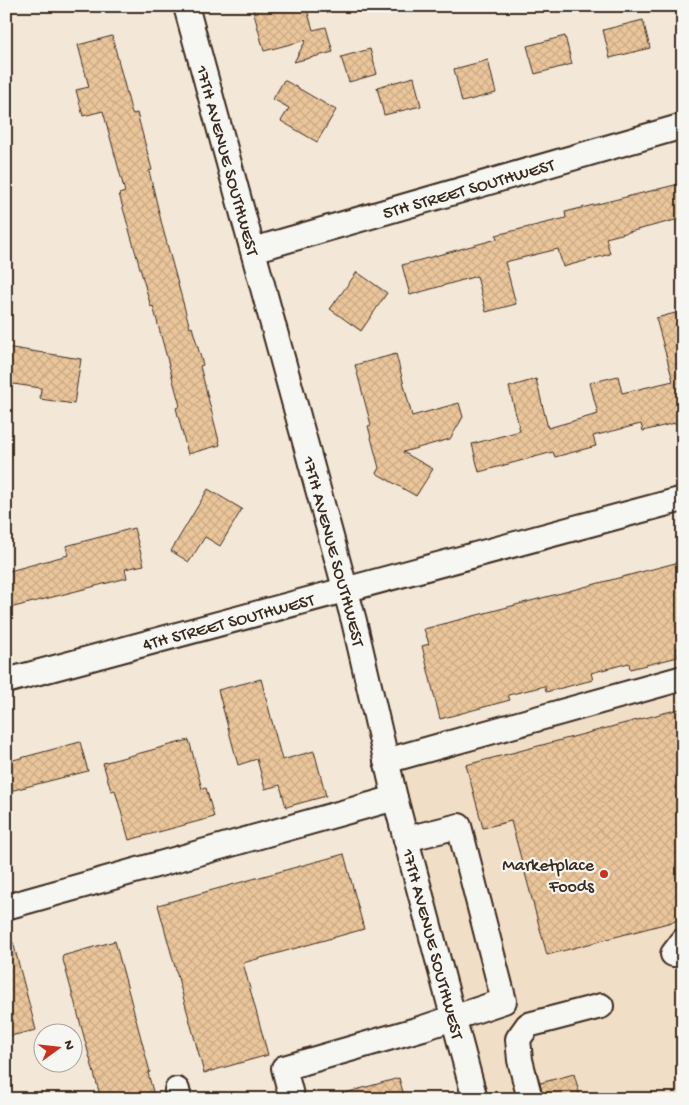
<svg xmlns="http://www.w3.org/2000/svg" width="689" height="1105" viewBox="0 0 689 1105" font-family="'Gochi Hand',sans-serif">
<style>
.built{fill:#f1dec6}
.building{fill:url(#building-cross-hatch);stroke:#3b2a1e}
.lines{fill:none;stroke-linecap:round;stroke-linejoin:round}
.minor-casing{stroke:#3b2a1e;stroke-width:28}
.minor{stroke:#f6f6f2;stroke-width:24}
.poi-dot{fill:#c8321e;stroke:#f6f6f2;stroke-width:2}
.labels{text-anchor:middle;stroke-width:4.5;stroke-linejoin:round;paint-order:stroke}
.street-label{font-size:18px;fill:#3b2a1e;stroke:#f6f6f2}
.poi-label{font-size:18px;fill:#3b2a1e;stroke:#f6f6f2;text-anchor:end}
</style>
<defs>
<pattern id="building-cross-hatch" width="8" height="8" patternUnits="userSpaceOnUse" patternTransform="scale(1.25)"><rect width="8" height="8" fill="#ebc69b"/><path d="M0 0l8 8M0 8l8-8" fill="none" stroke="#caaa85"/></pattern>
</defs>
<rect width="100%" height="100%" fill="#f3e8d8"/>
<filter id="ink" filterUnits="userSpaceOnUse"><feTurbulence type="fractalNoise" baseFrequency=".02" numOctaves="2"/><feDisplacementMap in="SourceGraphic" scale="10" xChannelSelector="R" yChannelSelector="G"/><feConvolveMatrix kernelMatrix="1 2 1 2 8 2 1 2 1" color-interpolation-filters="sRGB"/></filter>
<g filter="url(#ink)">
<!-- built -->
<path class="built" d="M 683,693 L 683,1099 L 485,1099 L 399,770 Z"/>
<!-- building -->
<g class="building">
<path d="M 267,6 L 306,6 L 313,30 L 326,27 L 333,52 L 294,62 L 306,40 L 264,51 L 253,10 Z"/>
<path d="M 643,20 L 650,48 L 610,58 L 603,30 Z"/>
<path d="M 112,36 L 132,114 L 137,113 L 152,170 L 149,171 L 163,229 L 190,328 L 192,327 L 203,365 L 200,366 L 220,445 L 188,454 L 176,408 L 180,406 L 153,306 L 151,307 L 119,194 L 125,192 L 103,111 L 83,116 L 76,90 L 89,87 L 78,45 Z"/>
<path d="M 565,36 L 572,64 L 535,74 L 527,46 Z"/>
<path d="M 370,49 L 377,74 L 349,82 L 341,57 Z"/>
<path d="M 488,60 L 496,93 L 462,102 L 454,69 Z"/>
<path d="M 414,77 L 421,106 L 384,115 L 377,87 Z"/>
<path d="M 284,80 L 336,110 L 317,142 L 281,121 L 289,108 L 273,99 Z"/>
<path d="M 683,183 L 683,218 L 606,238 L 610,254 L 563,267 L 558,249 L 505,262 L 516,304 L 486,312 L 477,276 L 410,295 L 402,265 L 497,239 L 496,235 L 566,218 L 565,212 Z"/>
<path d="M 357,272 L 387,293 L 361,331 L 330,309 Z"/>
<path d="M 683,311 L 683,421 L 643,431 L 641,424 L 593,436 L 596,446 L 555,457 L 553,452 L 479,472 L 472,444 L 520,431 L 509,387 L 536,379 L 548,428 L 598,414 L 590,383 L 618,376 L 622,393 L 673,381 L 656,318 Z"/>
<path d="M 6,347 L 81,359 L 74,404 L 40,399 L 41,388 L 6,383 Z"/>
<path d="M 396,354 L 412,416 L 459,403 L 463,417 L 450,439 L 403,452 L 433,469 L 416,496 L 376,473 L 379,468 L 368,426 L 371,425 L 355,365 Z"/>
<path d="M 208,489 L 242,509 L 220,546 L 205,537 L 189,562 L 171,551 Z"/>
<path d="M 134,528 L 144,565 L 125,569 L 127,578 L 6,609 L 6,572 L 68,555 L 66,546 Z"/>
<path d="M 683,561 L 683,648 L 676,649 L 678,657 L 630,669 L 629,663 L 591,673 L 593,680 L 546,692 L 545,686 L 508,695 L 510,700 L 440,719 L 422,646 L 429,644 L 424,629 Z"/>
<path d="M 261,679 L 282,760 L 314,751 L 326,796 L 286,807 L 280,785 L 265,789 L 257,759 L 238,765 L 218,690 Z"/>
<path d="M 683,708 L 683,919 L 547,955 L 511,821 L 483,828 L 466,765 Z"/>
<path d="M 189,740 L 202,789 L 206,788 L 214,817 L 129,840 L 115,790 L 111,791 L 103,763 Z"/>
<path d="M 80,742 L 88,771 L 6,792 L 6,762 Z"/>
<path d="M 344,854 L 364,929 L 243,963 L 268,1055 L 204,1073 L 158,905 Z"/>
<path d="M 115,941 L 150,1072 L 148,1073 L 155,1099 L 101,1099 L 62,956 Z"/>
<path d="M 13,942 L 36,1030 L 6,1037 L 6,943 Z"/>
<path d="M 574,1074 L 581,1099 L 543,1099 L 540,1083 Z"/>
<path d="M 399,1078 L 405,1099 L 346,1099 L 345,1093 Z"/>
</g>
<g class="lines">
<defs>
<g id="minor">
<path id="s1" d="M 186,6 L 354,621 L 395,798 L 475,1099"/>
<path id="s2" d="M 253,250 L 683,126"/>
<path id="s3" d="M 6,681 L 683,499"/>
<path d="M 386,761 L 683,678"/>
<path d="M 6,907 L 395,798"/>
<path d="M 673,954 L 683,941"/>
<path d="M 177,1090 L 179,1099"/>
<path d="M 292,1099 L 284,1068 L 423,1028 L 504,1001 L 459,826 L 406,839"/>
<path d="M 530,1099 L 520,1060 L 518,1039 L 528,1025 L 601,1006"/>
</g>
</defs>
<!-- minor casing -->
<use href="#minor" class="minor-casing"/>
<!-- minor -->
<use href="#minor" class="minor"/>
</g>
</g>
<!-- markers -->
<circle class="poi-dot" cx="604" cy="874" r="5"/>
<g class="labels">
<!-- street labels -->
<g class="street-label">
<text dy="6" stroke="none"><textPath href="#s1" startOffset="160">17TH AVENUE SOUTHWEST</textPath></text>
<text dy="6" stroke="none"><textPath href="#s2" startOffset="224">5TH STREET SOUTHWEST</textPath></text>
<text dy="6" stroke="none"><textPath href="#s1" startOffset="565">17TH AVENUE SOUTHWEST</textPath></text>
<text dy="6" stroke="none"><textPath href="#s3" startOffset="230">4TH STREET SOUTHWEST</textPath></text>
<text dy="6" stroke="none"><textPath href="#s1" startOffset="970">17TH AVENUE SOUTHWEST</textPath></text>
</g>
<!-- poi labels -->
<g class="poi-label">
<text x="594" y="870">Marketplace<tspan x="594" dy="21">Foods</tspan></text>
</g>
</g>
<!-- margin -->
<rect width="689" height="1105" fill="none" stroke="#f6f6f2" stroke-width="25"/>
<rect x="12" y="12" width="664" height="1080" fill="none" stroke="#3b2a1e" stroke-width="2" filter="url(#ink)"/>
<!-- north arrow -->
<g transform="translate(58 1048) rotate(75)"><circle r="24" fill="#f6f6f2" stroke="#aba49d"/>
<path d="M0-4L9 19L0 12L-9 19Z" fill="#c8321e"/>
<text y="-8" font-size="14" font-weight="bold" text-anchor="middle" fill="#3b2a1e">N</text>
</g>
</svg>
